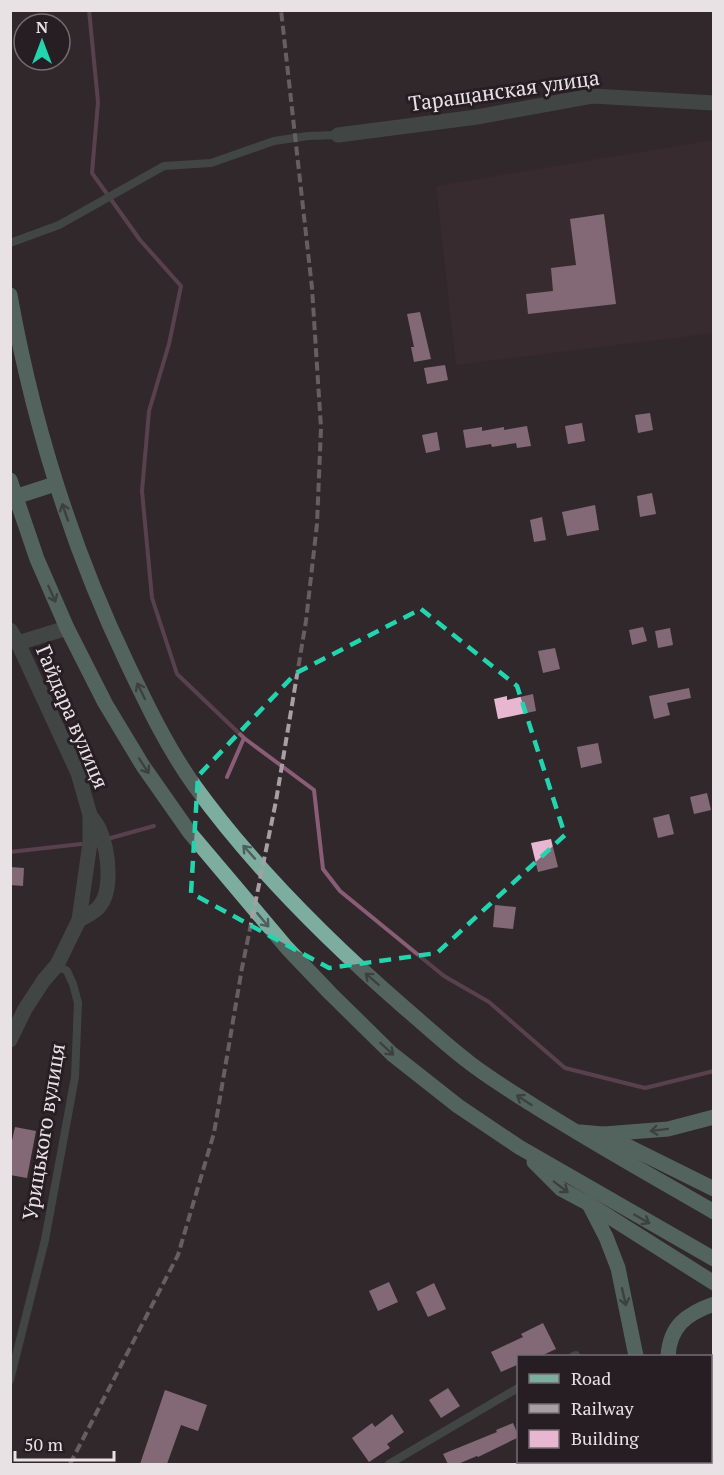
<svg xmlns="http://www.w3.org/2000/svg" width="724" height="1475" viewBox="0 0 724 1475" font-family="'PT Serif',serif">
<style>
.built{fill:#3e2f37}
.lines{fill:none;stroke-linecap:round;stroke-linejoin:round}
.stream{stroke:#895d76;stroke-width:4}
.building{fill:#e7b6d1}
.lane{stroke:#556c65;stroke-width:8}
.street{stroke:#556c65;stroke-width:15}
.primary{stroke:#7dad9e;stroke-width:15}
.rail{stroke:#a69fa3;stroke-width:4;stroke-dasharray:9 4.5;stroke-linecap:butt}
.oneway{stroke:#4e5e5a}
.marked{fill:none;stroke:#23d5af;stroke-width:4.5;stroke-dasharray:12 8;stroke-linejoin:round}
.labels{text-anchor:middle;stroke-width:6;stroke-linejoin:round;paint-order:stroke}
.street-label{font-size:21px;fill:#e8e2e5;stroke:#271e23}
</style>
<rect width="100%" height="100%" fill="#31282c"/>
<!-- built -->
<path class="built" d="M 713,140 L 713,333 L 456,365 L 436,186 Z"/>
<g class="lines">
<!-- stream -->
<g class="stream">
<path d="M 89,10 L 98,102 L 92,173 L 140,240 L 181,286 L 169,344 L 149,411 L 142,491 L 152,598 L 177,674 L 244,738 L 314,790 L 323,869 L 340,891 L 444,976 L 489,1002 L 565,1068 L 645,1088 L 714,1071"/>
<path d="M 227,777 L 244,738"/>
<path d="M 107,839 L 154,826"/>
<path d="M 10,852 L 81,844"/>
</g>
</g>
<!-- building -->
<g class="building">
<path d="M 604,214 L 616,304 L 528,314 L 526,294 L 553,291 L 551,268 L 576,265 L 570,219 Z"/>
<path d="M 420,312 L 431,359 L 414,362 L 411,347 L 414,347 L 407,314 Z"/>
<path d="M 445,365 L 448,380 L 427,384 L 424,368 Z"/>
<path d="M 650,413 L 653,430 L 638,433 L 635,415 Z"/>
<path d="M 582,423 L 585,441 L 568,444 L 565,426 Z"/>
<path d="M 527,426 L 531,446 L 517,448 L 516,443 L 492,447 L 491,444 L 466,448 L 463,430 L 482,427 L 482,431 L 504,427 L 504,430 Z"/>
<path d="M 437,432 L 440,450 L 426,453 L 422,435 Z"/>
<path d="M 652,493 L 656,514 L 640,517 L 637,496 Z"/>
<path d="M 595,505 L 599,530 L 567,536 L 562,512 Z"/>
<path d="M 542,517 L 546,540 L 534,542 L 530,520 Z"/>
<path d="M 643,627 L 647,641 L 632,645 L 629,630 Z"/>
<path d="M 670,628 L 673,645 L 658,648 L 655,631 Z"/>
<path d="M 555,648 L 560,669 L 543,673 L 538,651 Z"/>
<path d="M 689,688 L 691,698 L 667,703 L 670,715 L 654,719 L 649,696 Z"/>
<path d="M 533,694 L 536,711 L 498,719 L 494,699 L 507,696 L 507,700 Z"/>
<path d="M 598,743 L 602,763 L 581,768 L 577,747 Z"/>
<path d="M 707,793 L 711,810 L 694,814 L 690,797 Z"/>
<path d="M 669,814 L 674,834 L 658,838 L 653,818 Z"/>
<path d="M 551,839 L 558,867 L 538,872 L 531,843 Z"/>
<path d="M 10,867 L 24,868 L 23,886 L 10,885 Z"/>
<path d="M 495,905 L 516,907 L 513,929 L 493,927 Z"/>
<path d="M 15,1127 L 36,1131 L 27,1178 L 10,1175 L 10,1150 Z"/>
<path d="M 389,1282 L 398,1302 L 378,1311 L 369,1291 Z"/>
<path d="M 434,1283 L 446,1309 L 428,1317 L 416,1292 Z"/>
<path d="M 543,1323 L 556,1349 L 541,1356 L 519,1356 L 519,1364 L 501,1372 L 491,1352 L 523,1337 L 521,1334 Z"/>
<path d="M 448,1388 L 460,1406 L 441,1418 L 429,1400 Z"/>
<path d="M 165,1390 L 207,1405 L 198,1431 L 181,1425 L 167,1464 L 140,1464 Z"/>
<path d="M 392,1414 L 404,1432 L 387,1444 L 390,1448 L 369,1462 L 352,1438 L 372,1423 L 375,1427 Z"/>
<path d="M 513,1423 L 519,1437 L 478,1457 L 477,1456 L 458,1464 L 448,1464 L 443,1454 L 497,1432 L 496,1430 Z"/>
</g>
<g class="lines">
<!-- lane -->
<g class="lane">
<path d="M 10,243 L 59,225 L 164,166 L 211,163 L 274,141 L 308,136 L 338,135"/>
<path d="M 573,1356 L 576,1355"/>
<path d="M 10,1380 L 45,1240 L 75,1077 L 78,1003 L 73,984 L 67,971 L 57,965"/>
<path d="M 389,1464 L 518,1388"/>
</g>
<!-- street -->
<g class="street">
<path d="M 338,135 L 477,117 L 592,96 L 714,103"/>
<path d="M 10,630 L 18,643 L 67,628"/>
<path d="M 79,920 C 85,917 93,913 98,908 C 114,891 108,850 100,831 C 98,825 93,820 90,815"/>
<path d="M 10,1040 L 25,1009 L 44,980 L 57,965 L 79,920 L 90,843 L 90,815 L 78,773 L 18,643"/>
</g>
<!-- primary -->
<g class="primary">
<path d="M 10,295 C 33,423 71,546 127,663 C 147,705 167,747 194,785 C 253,867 330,943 406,1009 C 426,1026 445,1044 466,1060 C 486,1076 509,1090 531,1104 C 591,1142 652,1176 714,1212"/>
<path d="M 10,480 L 37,559 L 67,628 L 105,703 L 143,766 L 190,833 L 287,948 L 330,993 L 392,1054 L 458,1106 L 519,1147 L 714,1259"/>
<path d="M 15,497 L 55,484"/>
<path d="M 580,1132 L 603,1134 L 714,1189"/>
<path d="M 604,1134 L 668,1129 L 714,1117"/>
<path d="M 534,1162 L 561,1189 L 589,1204 L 714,1283"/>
<path d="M 590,1206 L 606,1237 L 618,1268 L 636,1356"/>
<path d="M 668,1356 C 670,1326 686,1314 714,1304"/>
<path d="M 710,1416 L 714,1417"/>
<path d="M 649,1464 L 649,1462"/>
</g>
<!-- rail -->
<path class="rail" d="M 70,1464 L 178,1255 L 214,1133 L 242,968 L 276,801 L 306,621 L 317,524 L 321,428 L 312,288 L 281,10"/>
</g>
<!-- one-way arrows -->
<defs><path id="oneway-shaft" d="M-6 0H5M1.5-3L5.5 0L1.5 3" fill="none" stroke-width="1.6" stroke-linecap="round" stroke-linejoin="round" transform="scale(1.5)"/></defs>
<g class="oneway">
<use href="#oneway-shaft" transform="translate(65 512) rotate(-109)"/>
<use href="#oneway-shaft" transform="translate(52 594) rotate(66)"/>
<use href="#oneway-shaft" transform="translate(141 691) rotate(-116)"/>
<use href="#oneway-shaft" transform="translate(144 766) rotate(57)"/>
<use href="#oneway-shaft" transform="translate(249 852) rotate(-132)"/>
<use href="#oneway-shaft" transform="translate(263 920) rotate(50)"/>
<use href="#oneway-shaft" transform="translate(372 979) rotate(-139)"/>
<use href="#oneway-shaft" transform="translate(387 1049) rotate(43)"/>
<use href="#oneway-shaft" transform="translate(524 1100) rotate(-147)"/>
<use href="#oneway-shaft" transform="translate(659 1130) rotate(173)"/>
<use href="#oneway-shaft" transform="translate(561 1187) rotate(37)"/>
<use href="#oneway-shaft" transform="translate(642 1219) rotate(30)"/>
<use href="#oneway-shaft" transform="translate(624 1297) rotate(77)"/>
</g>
<!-- marked area -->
<path d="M0 0H724V1475H0ZM 421,609 L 517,686 L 565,835 L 437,953 L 329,968 L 191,893 L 198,776 L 296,673 Z" fill="#31282c" fill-opacity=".55" fill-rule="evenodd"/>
<path class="marked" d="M 421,609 L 517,686 L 565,835 L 437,953 L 329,968 L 191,893 L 198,776 L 296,673 Z"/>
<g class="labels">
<!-- street labels -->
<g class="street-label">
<text transform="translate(504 91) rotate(-8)" y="7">Таращанская улица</text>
<text transform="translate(72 717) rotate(67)" y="7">Гайдара вулиця</text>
<text transform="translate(44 1132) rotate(-81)" y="7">Урицького вулиця</text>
</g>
</g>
<!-- border -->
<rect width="724" height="1475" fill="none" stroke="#e8e2e5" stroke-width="24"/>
<!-- legend -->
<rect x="517" y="1355" width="195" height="108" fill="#271e23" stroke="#746c71" stroke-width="1.5"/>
<rect x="529" y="1374" width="30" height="9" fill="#7dad9e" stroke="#746c71" stroke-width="1.5"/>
<text x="571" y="1385" font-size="18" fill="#e8e2e5">Road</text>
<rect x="529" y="1404" width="30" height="9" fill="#a69fa3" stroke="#746c71" stroke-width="1.5"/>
<text x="571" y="1415" font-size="18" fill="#e8e2e5">Railway</text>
<rect x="529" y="1430" width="30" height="18" fill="#e7b6d1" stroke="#746c71" stroke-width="1.5"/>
<text x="571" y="1445" font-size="18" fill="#e8e2e5">Building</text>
<!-- north arrow -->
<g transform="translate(42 42)"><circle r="28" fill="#271e23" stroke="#746c71" stroke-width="1.5"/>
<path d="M0-4.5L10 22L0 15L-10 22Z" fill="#23d5af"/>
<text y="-9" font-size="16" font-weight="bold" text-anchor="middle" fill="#e8e2e5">N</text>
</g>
<!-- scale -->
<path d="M15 1451v9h99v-9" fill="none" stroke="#e8e2e5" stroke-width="3"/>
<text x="24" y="1451" font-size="18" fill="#e8e2e5" stroke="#271e23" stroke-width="4.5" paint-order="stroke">50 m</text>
</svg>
